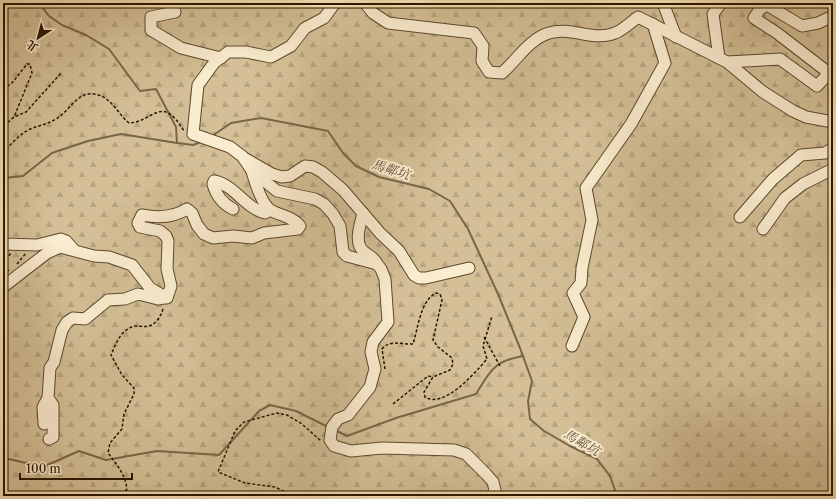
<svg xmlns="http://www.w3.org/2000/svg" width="836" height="499" viewBox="0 0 836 499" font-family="'Libre Caslon Text','Noto Serif TC',serif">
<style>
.forest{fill:url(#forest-firs);stroke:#7e6a4b}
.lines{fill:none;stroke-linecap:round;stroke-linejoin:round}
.stream{stroke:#7a6647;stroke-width:2}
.minor-casing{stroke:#5c482d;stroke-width:13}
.path{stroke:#281500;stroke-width:1.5;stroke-dasharray:3 2;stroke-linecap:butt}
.minor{stroke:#faeccf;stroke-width:11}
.labels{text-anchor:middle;stroke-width:4;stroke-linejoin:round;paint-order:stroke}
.water-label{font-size:13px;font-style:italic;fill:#5f4b30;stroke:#faeccf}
</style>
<defs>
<pattern id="forest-firs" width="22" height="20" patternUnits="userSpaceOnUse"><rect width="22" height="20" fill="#d4bf96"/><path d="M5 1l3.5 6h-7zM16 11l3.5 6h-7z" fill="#b6a380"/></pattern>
</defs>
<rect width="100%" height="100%" fill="#f7e2b5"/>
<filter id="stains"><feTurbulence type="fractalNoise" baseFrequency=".005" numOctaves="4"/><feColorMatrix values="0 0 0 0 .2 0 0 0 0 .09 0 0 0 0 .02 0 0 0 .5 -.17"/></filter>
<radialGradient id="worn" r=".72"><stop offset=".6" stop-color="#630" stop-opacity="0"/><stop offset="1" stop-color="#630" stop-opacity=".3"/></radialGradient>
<!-- forest -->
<rect class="forest" x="3" y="3" width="830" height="493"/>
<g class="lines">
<!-- stream -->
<g class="stream">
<path d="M 39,3 L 49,16 L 62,25 L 86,35 L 109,49 L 140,91 L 156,89 L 176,127 L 177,143"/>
<path d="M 212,136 L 231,123 L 261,118 L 328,131 L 343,153 L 356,166 L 379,177 L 429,189 L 450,201 L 468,229 L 498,294 L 520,348 L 532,381 L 528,401 L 530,419 L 544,431 L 570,446 L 597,459 L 610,476 L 617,496"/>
<path d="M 3,178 L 23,176 L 52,153 L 88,141 L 121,134 L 177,143 L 193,145 L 201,142"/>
<path d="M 335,430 L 347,436 L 396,418 L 476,394 C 490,371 494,361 523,356"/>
<path d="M 3,461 L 9,459 L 43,467 L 79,451 L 106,460 L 157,451 L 219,455 L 259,411 L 270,405 L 296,411 L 328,427"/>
</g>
<defs>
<g id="minor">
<path d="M 172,3 L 175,12 L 151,17 L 151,30 L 181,48 L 221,58"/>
<path d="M 335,3 L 324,18 L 305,28 L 291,46 L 271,57 L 246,52 L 228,52 L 214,63 L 198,85 L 193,134 L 230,147 L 242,156 L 252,171 L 277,191 L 315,199 L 324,204 L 333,214 L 340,226 L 343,252 L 347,256 L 377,264 L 381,269 L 385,279 L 388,322 L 373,342 L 371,352 L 375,369 L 370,387 L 348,415 L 338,419 L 332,427 L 330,440 L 334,446 L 351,451 L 382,448 L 454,450 L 466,454 L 486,474 L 493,482 L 495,490 L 492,496"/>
<path d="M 365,3 L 373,13 L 388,23 L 474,33 L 483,46 L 482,61 L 489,72 L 502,73 C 517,60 529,39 549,33 C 571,26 593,42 615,33 C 623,30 631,22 638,17 L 727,62 L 763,92 L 793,111 L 806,117 L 833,122"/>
<path d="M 663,3 L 676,37"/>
<path d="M 719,58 L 713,14 L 721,3"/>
<path d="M 727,62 L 780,59 L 817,86 L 829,73 L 777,33 L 754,18 L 760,9 L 767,5 L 802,26 L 818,23 L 833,16"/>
<path d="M 244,158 L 272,174 L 282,177 L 290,176 L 305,166 L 313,167 L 322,172 L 343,190 L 380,233 L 399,251 L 414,275 L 419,278 L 426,278 L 469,268"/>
<path d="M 233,209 C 223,204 216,195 213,184 L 214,181 C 235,185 245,208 265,213 L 270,210"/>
<path d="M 363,213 C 360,225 354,242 363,251 C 369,256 374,257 377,264"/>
<path d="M 740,217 L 773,179 L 801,155 L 825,153 L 833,148"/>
<path d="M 763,229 L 785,198 L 803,184 L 833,169"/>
<path d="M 3,244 L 37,245 L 61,239 L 66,241 L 74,250"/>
<path d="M 3,287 L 47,253 L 60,247 L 94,256 L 109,257 L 132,265 L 150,288 L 167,298 L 171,286 L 167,269 L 168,241 L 166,236 L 160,231 L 140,227 L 138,223 L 142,215 C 158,218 173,218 187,209 L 192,213 L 197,225 L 204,234 L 213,238 L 233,236 L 252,238 L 264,233 L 298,229 L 300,226 C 293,217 282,216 272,211 C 262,206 255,182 252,171"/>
<path d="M 572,346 L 584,317 L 573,293 L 581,283 L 582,268 L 592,220 L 586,188 L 631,124 L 665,63 L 653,24"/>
<path d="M 44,424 L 43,407 L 48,398"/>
<path d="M 49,439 L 53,437 L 53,405 L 48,398 L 50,368 L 54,362 L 62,330 L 67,322 L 73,318 L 85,319 L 108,300 L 125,299 L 138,294 L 158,299 L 164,298"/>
</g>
</defs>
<!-- minor casing -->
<use href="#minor" class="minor-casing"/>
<!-- path -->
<g class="path">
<path d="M 3,89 L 12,83 L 27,64 L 30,64 L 32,73 L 14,117"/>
<path d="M 3,131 L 6,124 L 14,117 L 26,112 L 62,72"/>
<path d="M 3,153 C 10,145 19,135 28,130 C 39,125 50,124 59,117 C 70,109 79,91 94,94 C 111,96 117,113 129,123 C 154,122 161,93 184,131"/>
<path d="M 3,203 L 6,205"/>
<path d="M 3,264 L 11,253"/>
<path d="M 17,264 L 26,253"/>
<path d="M 3,273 L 9,270"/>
<path d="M 484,337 L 500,366"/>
<path d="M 385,369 L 382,349 C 390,339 402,345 413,344 C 418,329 420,301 436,293 L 440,294 L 442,300 L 433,340 L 438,347 L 452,358 L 453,364 L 450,370 L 433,377 L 424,392 L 425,397 C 444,409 475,373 487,359 L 483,346 L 492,316"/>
<path d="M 393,404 L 428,376 L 433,377"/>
<path d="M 122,495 L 127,489 C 125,474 117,465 108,453 L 110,443 L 122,429 L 124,414 L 134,394 L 134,388 L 122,375 L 111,355 C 115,346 119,334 128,329 C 139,321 148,334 159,318 C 161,314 163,312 163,307"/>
<path d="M 293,496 L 275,487 L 245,483 L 218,472 L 235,431 L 244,422 L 277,413 L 287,415 L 302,424 L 321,441"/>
</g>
<!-- minor -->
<use href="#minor" class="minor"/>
</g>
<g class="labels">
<!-- water labels -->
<g class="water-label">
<text transform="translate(391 169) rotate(17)" y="5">馬鄰坑</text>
<text transform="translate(582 442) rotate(30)" y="5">馬鄰坑</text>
</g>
</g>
<!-- margin -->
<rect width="836" height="499" fill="none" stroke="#f7e2b5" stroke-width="16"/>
<rect x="4" y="4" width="828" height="491" fill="none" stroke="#281500" stroke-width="2"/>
<rect x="8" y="8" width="820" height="483" fill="none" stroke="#281500"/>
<!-- north arrow -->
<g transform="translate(38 38) rotate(216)" stroke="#faeccf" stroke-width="3" paint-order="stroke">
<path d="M0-3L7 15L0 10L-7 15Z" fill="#281500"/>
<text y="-6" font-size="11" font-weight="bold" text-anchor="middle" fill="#281500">北</text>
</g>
<!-- scale -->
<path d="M20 473v6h112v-6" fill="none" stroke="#281500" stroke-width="2"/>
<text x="26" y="473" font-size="12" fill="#281500" stroke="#faeccf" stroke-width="3" paint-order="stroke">100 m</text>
<rect width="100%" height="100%" filter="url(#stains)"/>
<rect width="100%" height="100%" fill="url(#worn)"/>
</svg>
